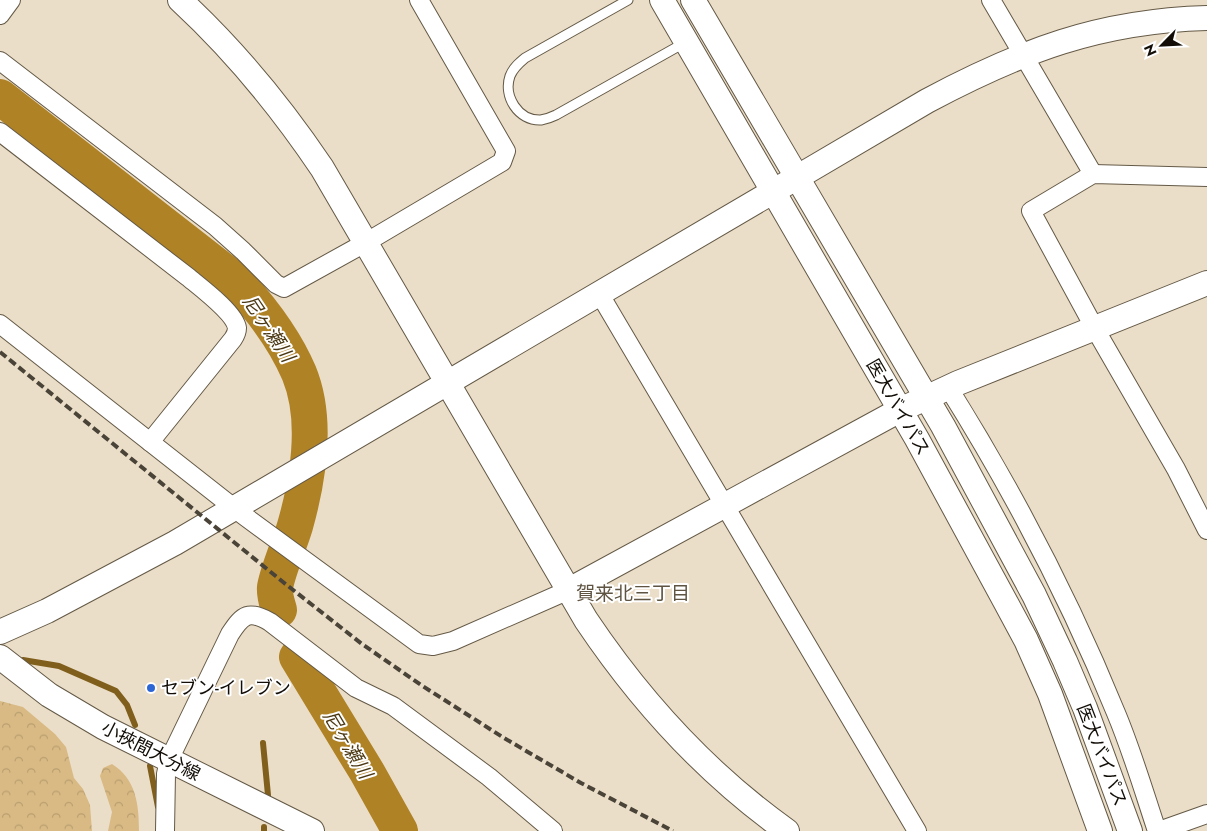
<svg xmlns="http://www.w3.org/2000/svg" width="1207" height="831" viewBox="0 0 1207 831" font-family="Jost,'Noto Sans JP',sans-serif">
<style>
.forest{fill:url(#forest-crowns)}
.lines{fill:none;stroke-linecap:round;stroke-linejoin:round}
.stream{stroke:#805f1d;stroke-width:6}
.river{stroke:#af8226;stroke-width:36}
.lane-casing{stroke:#645946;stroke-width:11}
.street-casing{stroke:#645946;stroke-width:20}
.secondary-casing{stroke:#645946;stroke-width:26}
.lane{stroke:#fff;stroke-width:9}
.street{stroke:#fff;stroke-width:18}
.secondary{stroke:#fff;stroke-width:24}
.rail{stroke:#4a4338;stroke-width:4;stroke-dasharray:8 4;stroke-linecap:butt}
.poi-dot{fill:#2c66d4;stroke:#fff;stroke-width:2}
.labels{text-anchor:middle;stroke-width:4;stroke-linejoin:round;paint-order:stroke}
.street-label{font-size:18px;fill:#120e07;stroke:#fff}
.poi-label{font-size:18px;fill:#120e07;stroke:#fff;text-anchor:start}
.water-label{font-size:19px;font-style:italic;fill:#4b3812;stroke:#fff}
.neighbourhood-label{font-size:19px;fill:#5f5442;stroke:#fff}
</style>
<defs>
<pattern id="forest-crowns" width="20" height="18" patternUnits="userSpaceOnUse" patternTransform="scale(1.25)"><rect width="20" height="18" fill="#d9ba84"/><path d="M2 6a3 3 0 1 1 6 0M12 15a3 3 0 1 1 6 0" fill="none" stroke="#b99f70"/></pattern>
</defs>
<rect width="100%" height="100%" fill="#ebdec8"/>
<!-- forest -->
<g class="forest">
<path d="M 0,701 L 23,707 L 55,734 L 66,747 L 74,778 L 83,789 L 90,805 L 92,831 L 0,831 Z"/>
<path d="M 112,764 C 136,779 139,804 139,831 L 108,831 L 112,812 L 100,776 L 103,768 Z"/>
</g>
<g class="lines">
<!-- stream -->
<g class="stream">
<path d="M 23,660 L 59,666 L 116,691 L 127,705 L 135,725"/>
<path d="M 263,743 L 268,795"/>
<path d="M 150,766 L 158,807"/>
<path d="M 264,831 L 264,827"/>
</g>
<!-- river -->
<g class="river">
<path d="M 0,97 L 235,280 C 259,306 285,340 299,373 C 318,419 308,480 295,526 C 289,546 279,567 275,587 C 274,594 277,603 279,610"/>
<path d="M 297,657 L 367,772 L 400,831"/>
</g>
<defs>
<path id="lane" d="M 628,0 L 525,58 C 519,63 513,68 510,76 C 503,96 518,121 541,120 C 546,119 552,117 556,115 L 686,42"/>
<g id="street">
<path d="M 991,0 L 1093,174"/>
<path d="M 0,15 L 11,0"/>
<path d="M 0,61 L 215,226 L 243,251 L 276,284 L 284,288 L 365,243 L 502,162 L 506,151 L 419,0"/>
<path d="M 0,132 L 188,277 C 200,287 235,313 237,328 C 237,332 235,336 233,339 L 150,442"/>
<path d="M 1207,177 L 1093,174 L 1031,211 L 1094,327 L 1176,469 L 1207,530"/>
<path d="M 599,293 L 917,831"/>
<path d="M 0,324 L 243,515 L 419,644 L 433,646 L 453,641 L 569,590"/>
<path d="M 948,387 C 1013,491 1070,600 1116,713 C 1132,751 1144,792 1157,831"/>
<path d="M 165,831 L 166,774 L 169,760 L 230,634 C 243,614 249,610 270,622 L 356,688 L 393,706 L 489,777 L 553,831"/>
<path d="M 1159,831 L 1207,814"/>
</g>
<g id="secondary">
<path d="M 180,0 C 234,50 281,107 322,168 L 586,620 C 641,702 707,774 787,831"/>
<path d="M 662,0 L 917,439 L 1005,601 L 1026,640 L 1050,694 L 1100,831"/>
<path d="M 693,0 L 943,426 L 1034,595 L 1065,661 L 1085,708 L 1130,831"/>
<path d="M 569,590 L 900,410 L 958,383 L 1207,283"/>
<path d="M 0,632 L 47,611 L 175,543 L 927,101 C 1021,51 1099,21 1207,18"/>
<path d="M 0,657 L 49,695 L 103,727 L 312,831"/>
</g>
</defs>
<!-- lane casing -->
<use href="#lane" class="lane-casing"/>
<!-- street casing -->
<use href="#street" class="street-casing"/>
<!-- secondary casing -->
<use href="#secondary" class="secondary-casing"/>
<!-- lane -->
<use href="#lane" class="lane"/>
<!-- street -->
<use href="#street" class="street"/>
<!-- secondary -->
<use href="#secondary" class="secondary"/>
<!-- rail -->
<path class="rail" d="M 0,352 L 283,582 L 362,644 L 421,685 L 504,738 L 581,783 L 673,831"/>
</g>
<!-- markers -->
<circle class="poi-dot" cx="151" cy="688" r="5"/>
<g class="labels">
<!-- street labels -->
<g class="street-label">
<text transform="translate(898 407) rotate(60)" y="6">医大バイパス</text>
<text transform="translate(151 751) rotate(27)" y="6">小挾間大分線</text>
<text transform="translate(1102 755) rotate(69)" y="6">医大バイパス</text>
</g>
<!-- poi labels -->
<g class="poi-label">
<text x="161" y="694">セブン-イレブン</text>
</g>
<!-- water labels -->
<g class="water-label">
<text transform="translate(269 328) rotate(56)" y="7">尼ヶ瀬川</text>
<text transform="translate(348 744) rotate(59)" y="7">尼ヶ瀬川</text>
</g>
<!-- neighbourhood labels -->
<g class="neighbourhood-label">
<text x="633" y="600">賀来北三丁目</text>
</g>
</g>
<!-- north arrow -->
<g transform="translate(1162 45) rotate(246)" stroke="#ffffff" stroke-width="4" paint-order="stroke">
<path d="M0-4L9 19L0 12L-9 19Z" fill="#120e07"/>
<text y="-8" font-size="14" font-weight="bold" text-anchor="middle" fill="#120e07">N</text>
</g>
</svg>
